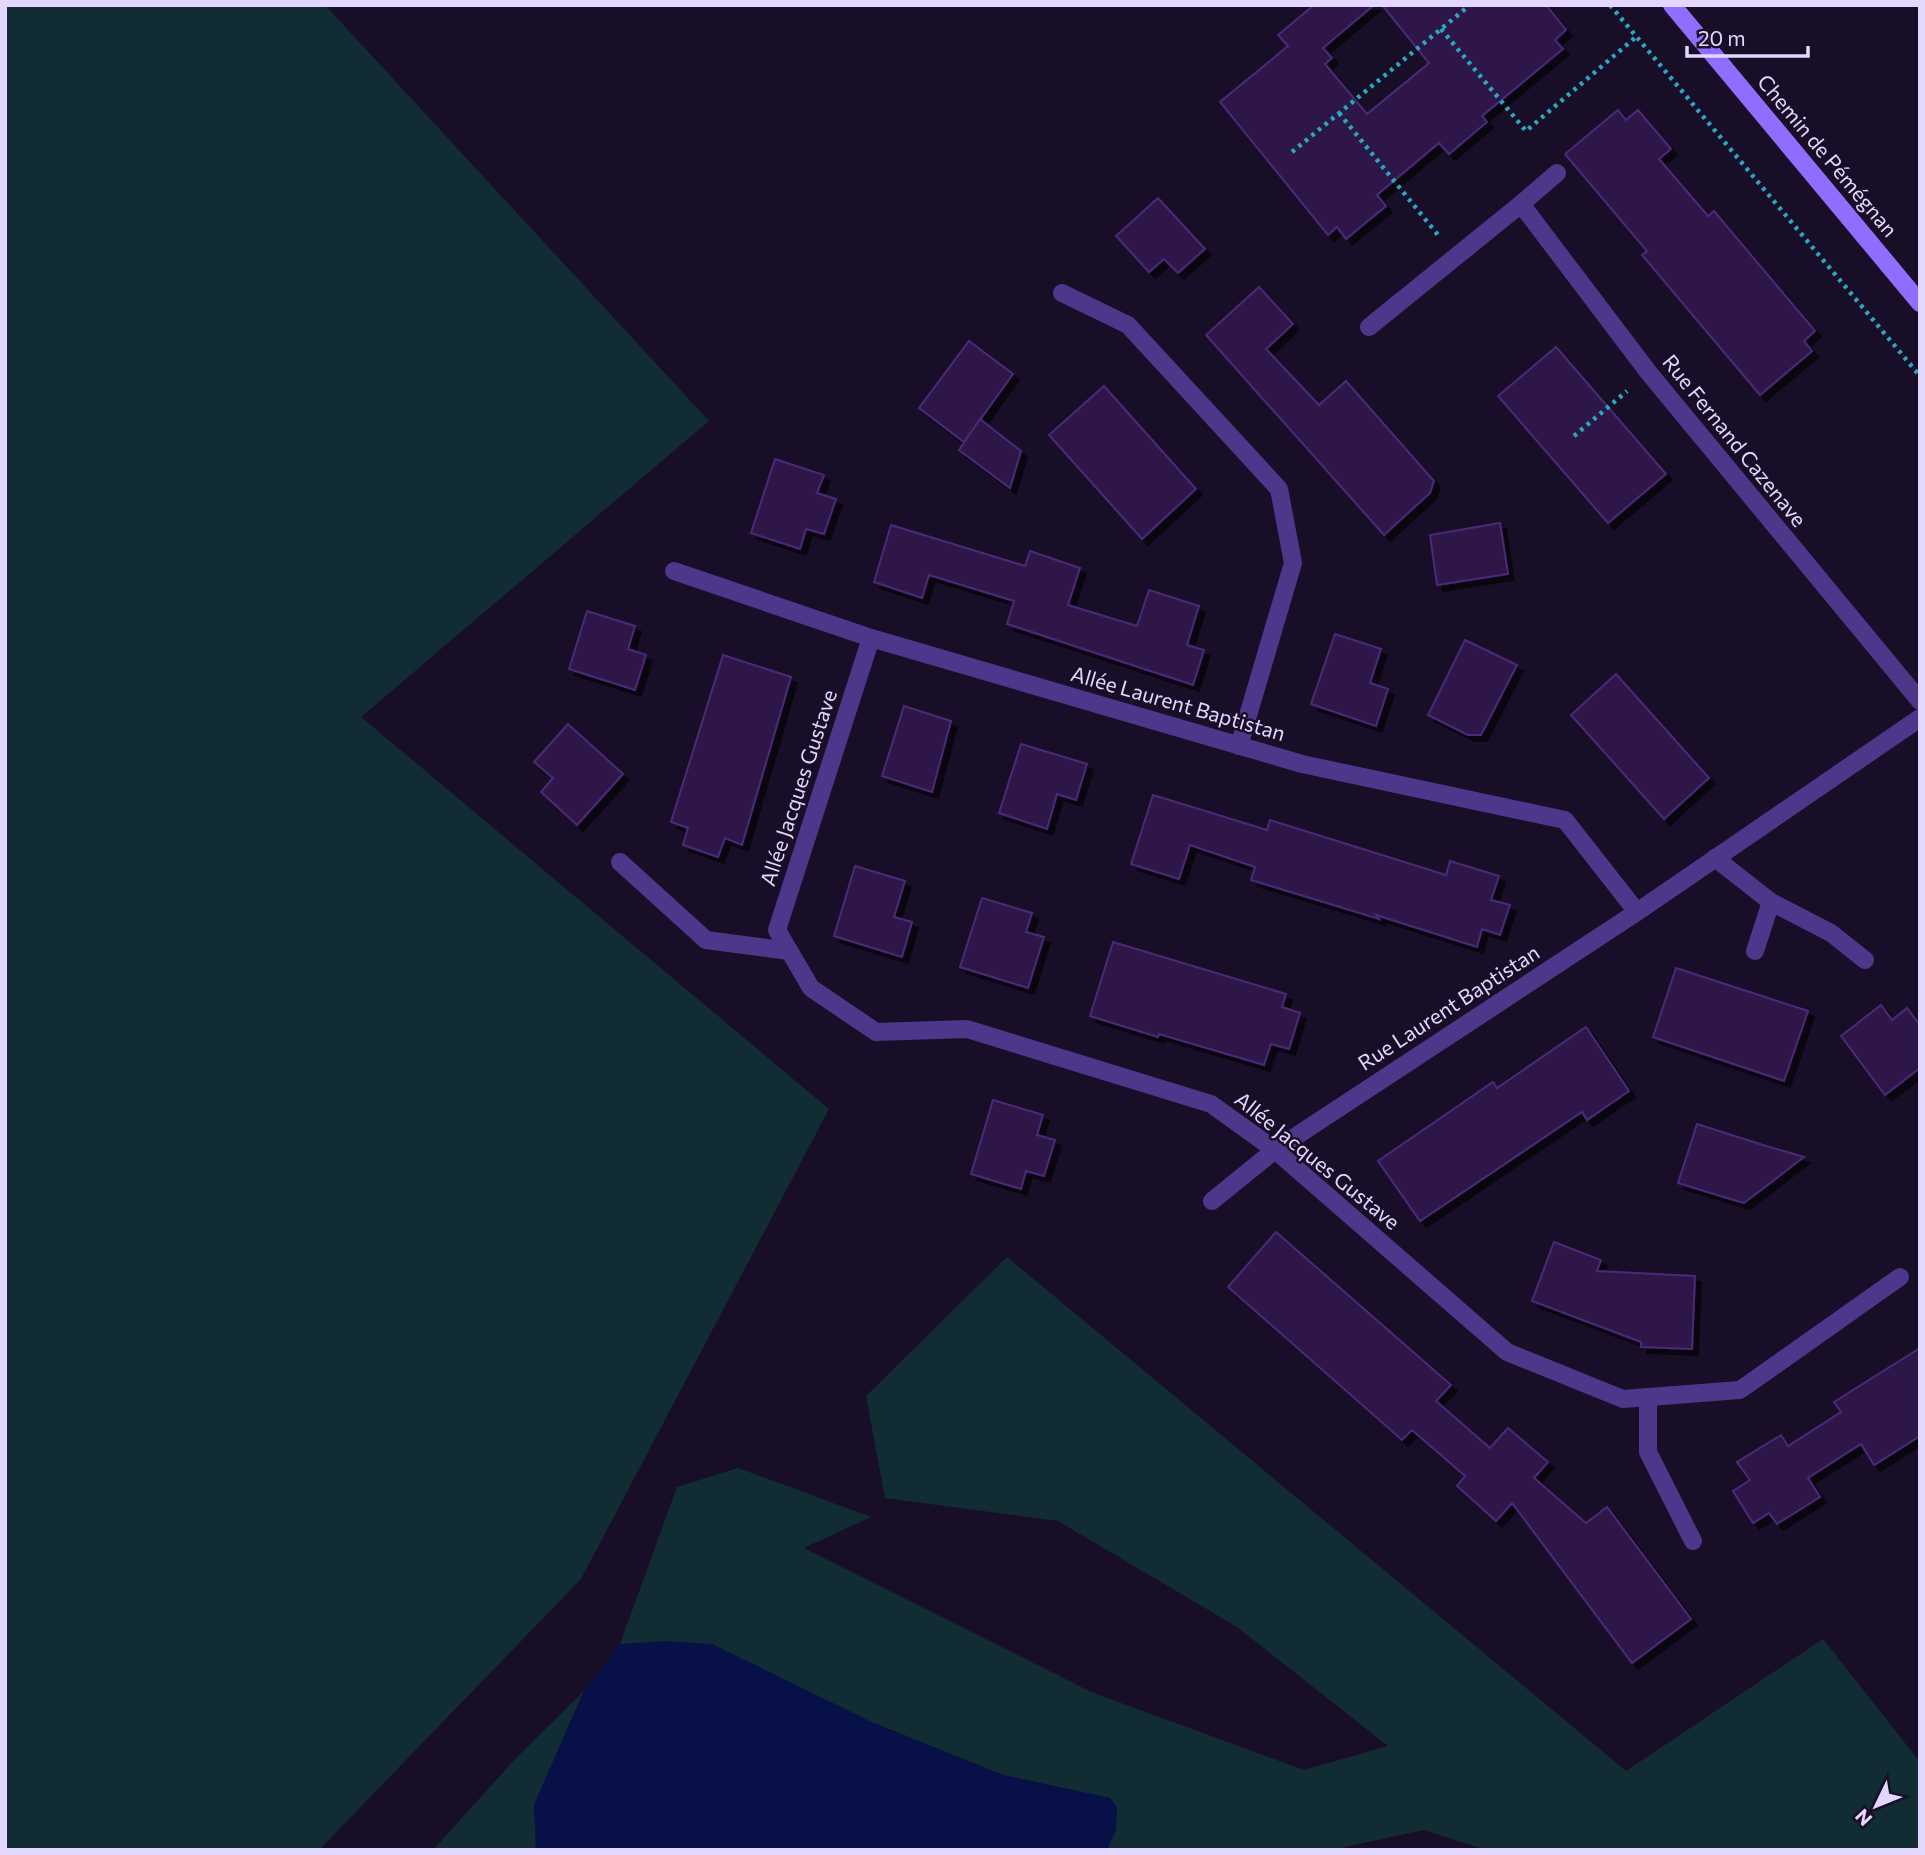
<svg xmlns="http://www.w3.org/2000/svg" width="1925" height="1855" viewBox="0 0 1925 1855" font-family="Commissioner,sans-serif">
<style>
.green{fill:#112d33}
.water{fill:#071148}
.building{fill:#2e194a;stroke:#4a2a78;stroke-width:2;filter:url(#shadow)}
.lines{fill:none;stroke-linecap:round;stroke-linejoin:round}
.path{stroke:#29a9c0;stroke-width:4.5;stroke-dasharray:3.5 5;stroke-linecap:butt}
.street{stroke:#4c378a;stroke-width:18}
.secondary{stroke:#906dff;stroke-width:18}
.labels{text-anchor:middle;stroke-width:5;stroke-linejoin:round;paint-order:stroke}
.street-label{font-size:21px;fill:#e3d6ff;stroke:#180e28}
</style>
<defs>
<filter id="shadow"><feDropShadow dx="6" dy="6" stdDeviation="0" flood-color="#0009"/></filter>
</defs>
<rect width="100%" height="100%" fill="#180e28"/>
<!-- green -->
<g class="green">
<path d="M 5,5 L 325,5 L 709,421 L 361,717 L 829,1109 L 581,1579 L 319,1850 L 5,1850 Z"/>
<path d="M 1007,1257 L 1626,1771 L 1823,1639 L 1920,1762 L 1920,1850 L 1486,1850 L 1424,1830 L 1331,1850 L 1107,1850 L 1116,1830 L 1109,1798 L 1003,1775 L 874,1723 L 620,1644 L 677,1487 L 738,1468 L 871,1517 L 804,1548 L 1091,1692 L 1304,1770 L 1388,1746 L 1237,1627 L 1058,1521 L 885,1498 L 866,1396 Z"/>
<path d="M 584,1691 L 534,1805 L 536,1850 L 433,1850 L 517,1757 Z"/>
</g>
<!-- water -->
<path class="water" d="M 666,1641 L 712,1644 L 874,1723 L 1003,1775 L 1110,1798 L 1117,1807 L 1116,1830 L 1107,1850 L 536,1850 L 534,1805 L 584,1691 L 620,1644 Z"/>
<!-- building -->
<g class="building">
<path d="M 1314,5 L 1374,5 L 1323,48 L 1332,58 L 1325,64 L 1367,114 L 1429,63 L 1382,5 L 1546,5 L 1566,30 L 1555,40 L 1563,49 L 1482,116 L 1487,122 L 1449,154 L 1439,143 L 1377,195 L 1386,206 L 1346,239 L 1337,227 L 1328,235 L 1220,102 L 1288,46 L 1278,35 Z"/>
<path d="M 1618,110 L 1626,120 L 1638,110 L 1671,149 L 1659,159 L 1708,216 L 1714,211 L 1815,331 L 1804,341 L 1812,351 L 1760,395 L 1642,255 L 1647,251 L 1565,154 Z"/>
<path d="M 1158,198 L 1205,249 L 1178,273 L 1164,259 L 1149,272 L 1116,236 Z"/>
<path d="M 1259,287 L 1293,324 L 1266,349 L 1319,405 L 1346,381 L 1434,481 L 1430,493 L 1384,535 L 1206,335 Z"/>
<path d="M 969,341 L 1013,374 L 964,442 L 919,408 Z"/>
<path d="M 1556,347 L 1666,474 L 1608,523 L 1498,396 Z"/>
<path d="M 1104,386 L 1196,489 L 1142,539 L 1049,435 Z"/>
<path d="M 980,419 L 1021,451 L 1010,488 L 959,450 Z"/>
<path d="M 775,459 L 824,475 L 817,493 L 836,499 L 824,534 L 806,529 L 800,549 L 751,533 Z"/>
<path d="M 1500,523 L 1508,574 L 1437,585 L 1430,535 Z"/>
<path d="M 891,525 L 1025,566 L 1030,551 L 1080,568 L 1068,605 L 1137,626 L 1149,590 L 1199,606 L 1187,645 L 1204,650 L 1193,685 L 1007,624 L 1014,601 L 929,575 L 922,598 L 874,582 Z"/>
<path d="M 587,611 L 635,626 L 628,649 L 646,655 L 635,690 L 569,669 Z"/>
<path d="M 1335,634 L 1381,649 L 1370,683 L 1388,689 L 1376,726 L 1311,704 Z"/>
<path d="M 1465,640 L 1517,665 L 1481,735 L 1468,735 L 1428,715 Z"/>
<path d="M 723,655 L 791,677 L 742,845 L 725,838 L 718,857 L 683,845 L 688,828 L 671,822 Z"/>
<path d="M 1616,674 L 1709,778 L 1664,819 L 1571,715 Z"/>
<path d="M 904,706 L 951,721 L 932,792 L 882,776 Z"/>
<path d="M 568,724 L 623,774 L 577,825 L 541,792 L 553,778 L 534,762 Z"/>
<path d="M 1021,744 L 1087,764 L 1076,800 L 1057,794 L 1047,829 L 999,813 Z"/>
<path d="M 1153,795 L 1267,830 L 1270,820 L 1446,875 L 1450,861 L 1499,876 L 1491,900 L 1510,905 L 1500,935 L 1482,929 L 1477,947 L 1376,915 L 1379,919 L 1251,880 L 1255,867 L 1190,845 L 1179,879 L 1131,864 Z"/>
<path d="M 855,866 L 905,881 L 894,917 L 912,922 L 902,957 L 834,936 Z"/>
<path d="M 982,898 L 1032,913 L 1026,932 L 1044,937 L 1028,988 L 960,967 Z"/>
<path d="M 1113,942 L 1286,994 L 1282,1007 L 1300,1013 L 1289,1049 L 1271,1044 L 1264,1065 L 1159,1034 L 1158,1037 L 1090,1016 Z"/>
<path d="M 1676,968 L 1808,1011 L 1784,1081 L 1653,1037 Z"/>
<path d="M 1881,1005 L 1892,1020 L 1907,1008 L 1920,1025 L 1920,1068 L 1885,1095 L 1841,1036 Z"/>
<path d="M 1586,1027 L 1629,1091 L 1587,1120 L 1582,1112 L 1420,1221 L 1378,1161 L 1493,1082 L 1497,1088 Z"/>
<path d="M 993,1100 L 1043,1115 L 1037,1135 L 1055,1140 L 1044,1176 L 1026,1171 L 1021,1189 L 971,1174 Z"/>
<path d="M 1697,1124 L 1763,1145 L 1804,1157 L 1744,1203 L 1727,1198 L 1678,1183 Z"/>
<path d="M 1276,1232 L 1451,1385 L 1436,1401 L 1490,1448 L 1508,1428 L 1548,1462 L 1534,1478 L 1586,1523 L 1607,1507 L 1691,1619 L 1632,1663 L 1512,1503 L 1496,1521 L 1457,1486 L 1465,1476 L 1412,1430 L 1402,1440 L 1228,1287 Z"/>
<path d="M 1554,1242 L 1601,1260 L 1597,1271 L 1695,1276 L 1692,1349 L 1641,1347 L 1641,1342 L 1532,1301 Z"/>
<path d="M 1920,1348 L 1920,1436 L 1874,1465 L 1861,1444 L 1808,1478 L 1820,1497 L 1777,1524 L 1769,1513 L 1753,1523 L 1733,1491 L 1750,1480 L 1737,1462 L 1781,1435 L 1788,1446 L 1841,1412 L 1834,1402 Z"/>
</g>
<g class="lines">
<!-- path -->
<g class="path">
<path d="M 1610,5 L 1920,376"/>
<path d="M 1441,29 L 1526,131 L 1636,37"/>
<path d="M 1339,113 L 1438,235"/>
<path d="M 1292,152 L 1470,5"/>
<path d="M 1574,436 L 1627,391"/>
</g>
<!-- street -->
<g class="street">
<path d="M 1521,204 L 1557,173"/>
<path d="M 1062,293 L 1128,325 L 1279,489 L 1293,563 L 1239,746"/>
<path d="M 1369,327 L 1521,204 L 1649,373 L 1920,701"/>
<path d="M 674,571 L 871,638 L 1302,764 L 1565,820 L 1637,912"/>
<path d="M 871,638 L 777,930 L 811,988 L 876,1032 L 967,1029 L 1211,1104 L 1275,1150 L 1507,1352 L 1623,1399 L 1740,1390 L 1900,1277"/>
<path d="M 1715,858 L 1771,902 L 1831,933 L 1865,960"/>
<path d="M 620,862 L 706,940 L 789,951"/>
<path d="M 1755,951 L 1771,902"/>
<path d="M 1212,1201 L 1275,1150 L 1637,912 L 1920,718"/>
<path d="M 1648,1397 L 1648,1452 L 1693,1541"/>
</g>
<!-- secondary -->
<path class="secondary" d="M 1672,5 L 1920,303"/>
</g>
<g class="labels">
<!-- street labels -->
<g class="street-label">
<text transform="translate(1827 156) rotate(50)" y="7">Chemin de Pémégnan</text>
<text transform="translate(1734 441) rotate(51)" y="7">Rue Fernand Cazenave</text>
<text transform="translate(1178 704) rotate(16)" y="7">Allée Laurent Baptistan</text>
<text transform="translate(799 788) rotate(-72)" y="7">Allée Jacques Gustave</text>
<text transform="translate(1449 1008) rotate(-33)" y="7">Rue Laurent Baptistan</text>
<text transform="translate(1317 1161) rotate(39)" y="7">Allée Jacques Gustave</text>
</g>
</g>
<!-- border -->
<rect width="1925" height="1855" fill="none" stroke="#e3d6ff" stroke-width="14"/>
<!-- north arrow -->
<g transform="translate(1876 1806) rotate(227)" stroke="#180e28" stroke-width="5" paint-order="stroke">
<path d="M0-5L12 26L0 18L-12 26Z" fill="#e3d6ff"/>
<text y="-10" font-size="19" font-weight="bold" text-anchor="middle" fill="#e3d6ff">N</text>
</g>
<!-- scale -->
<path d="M1687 46v10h121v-10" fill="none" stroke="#e3d6ff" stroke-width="3.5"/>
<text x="1698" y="46" font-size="21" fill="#e3d6ff" stroke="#180e28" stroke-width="5" paint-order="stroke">20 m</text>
</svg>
